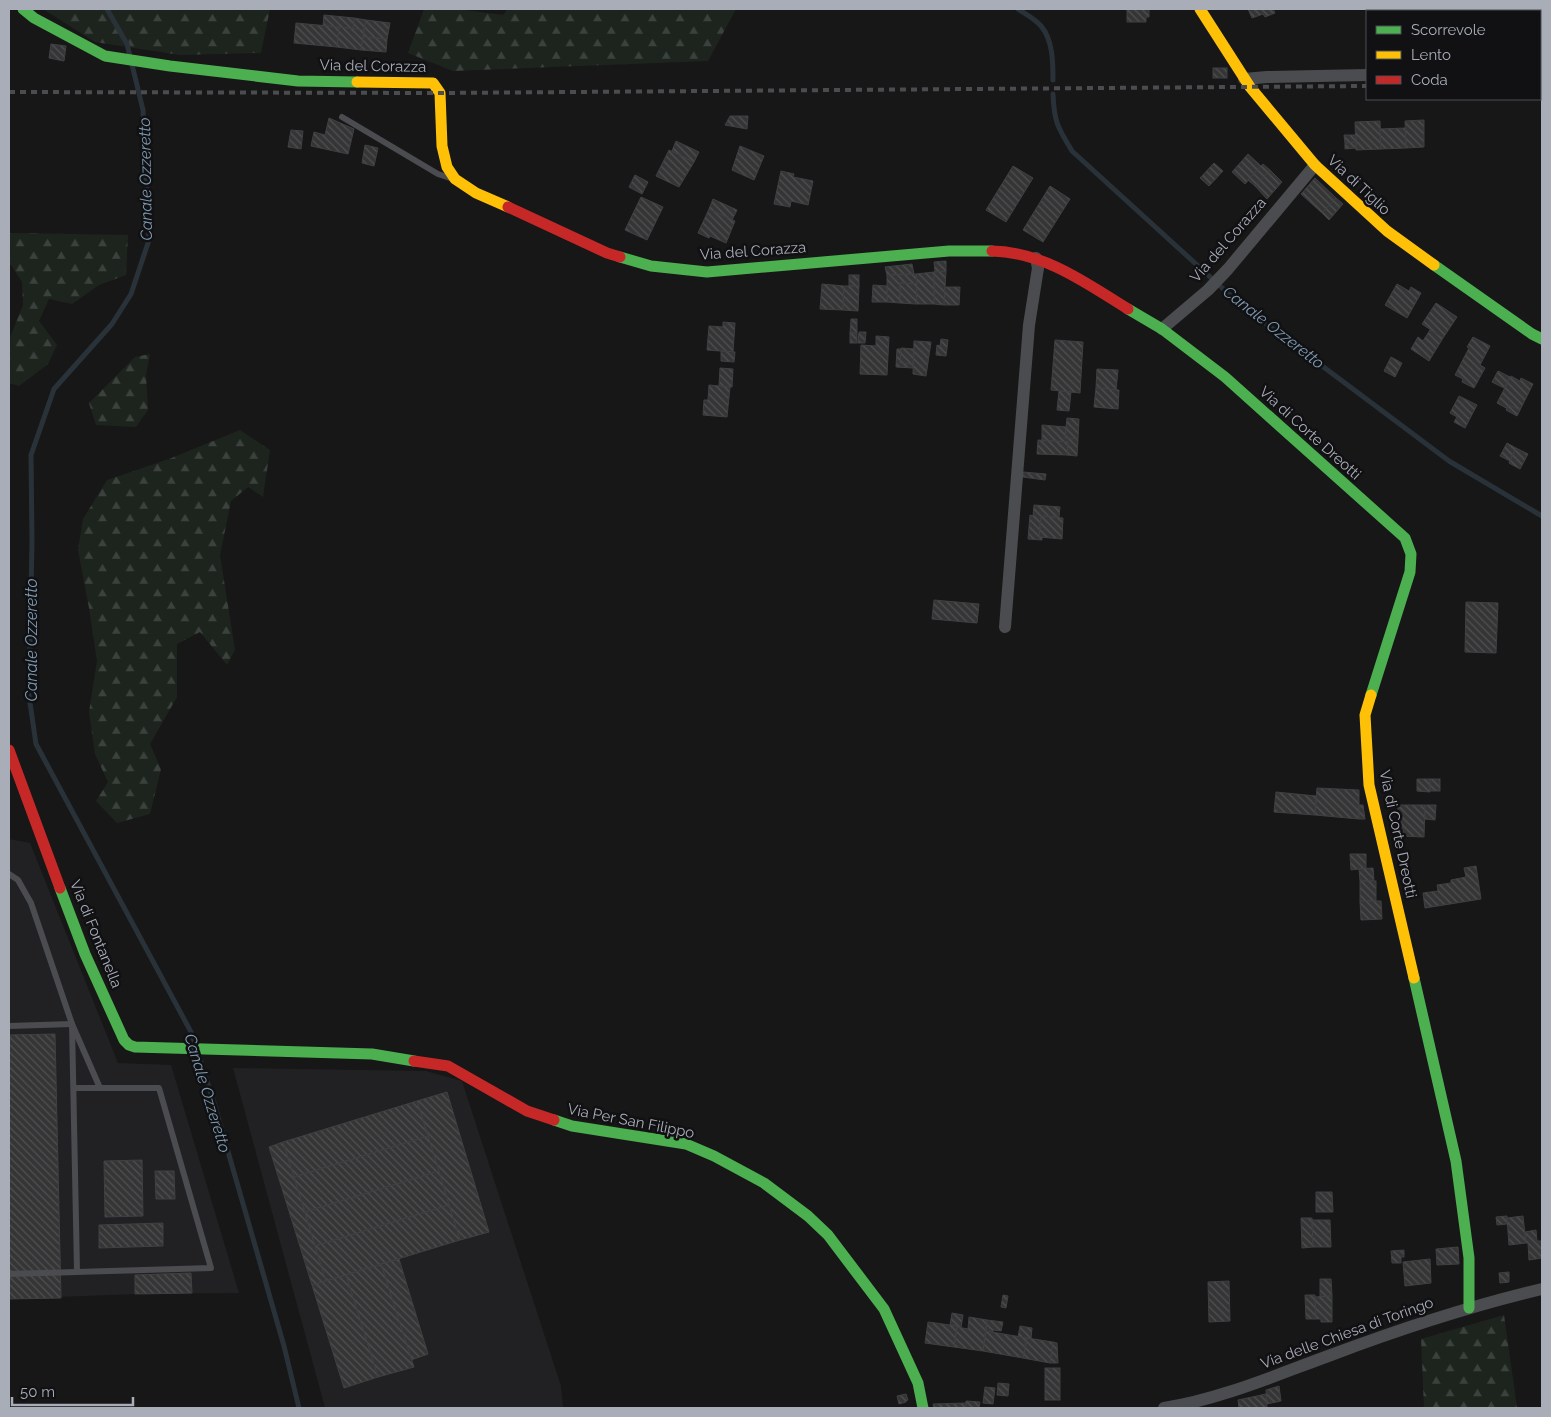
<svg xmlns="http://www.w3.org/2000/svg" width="1551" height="1417" viewBox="0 0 1551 1417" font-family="Raleway,sans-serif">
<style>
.built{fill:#212123}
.forest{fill:url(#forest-firs)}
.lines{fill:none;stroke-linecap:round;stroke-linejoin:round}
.stream{stroke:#2a3239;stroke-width:5}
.building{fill:url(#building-back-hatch);stroke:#3f4043}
.lane{stroke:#4b4c50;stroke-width:6}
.street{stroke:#4b4c50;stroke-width:12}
.fast{stroke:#4caf50;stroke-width:11}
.slow{stroke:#ffc107;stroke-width:11}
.jam{stroke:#c62828;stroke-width:11}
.rail{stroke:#4b4c4f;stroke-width:4;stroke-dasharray:6 5;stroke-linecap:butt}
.labels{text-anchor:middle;stroke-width:5;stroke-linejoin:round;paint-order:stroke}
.street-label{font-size:15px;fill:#a8adb8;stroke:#111113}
.water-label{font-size:16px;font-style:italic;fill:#7f9bb3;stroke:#111113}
</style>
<defs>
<pattern id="forest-firs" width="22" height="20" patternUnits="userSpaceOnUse" patternTransform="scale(1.25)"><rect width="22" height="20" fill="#1d241e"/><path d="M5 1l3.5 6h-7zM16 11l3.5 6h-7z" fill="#3b413d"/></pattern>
<pattern id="building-back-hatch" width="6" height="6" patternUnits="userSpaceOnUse" patternTransform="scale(1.25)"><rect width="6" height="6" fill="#353536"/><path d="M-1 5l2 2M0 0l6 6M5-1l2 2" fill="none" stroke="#4f5051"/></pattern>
</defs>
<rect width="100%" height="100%" fill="#171717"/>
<!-- built -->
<g class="built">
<path d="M 9,839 L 30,843 L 118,1063 L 171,1065 L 239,1293 L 135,1294 L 9,1299 Z"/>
<path d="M 233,1068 L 426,1071 L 462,1081 L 561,1386 L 563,1408 L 325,1408 Z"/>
</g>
<!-- forest -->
<g class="forest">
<path d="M 43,9 L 270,9 L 261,53 L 180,55 L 95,42 Z"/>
<path d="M 424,9 L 457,9 L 503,15 L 508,9 L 736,9 L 708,61 L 453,71 L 408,53 Z"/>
<path d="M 9,233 L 128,235 L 126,275 L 99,285 L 72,304 L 49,299 L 39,321 L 57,345 L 48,364 L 19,386 L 9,383 L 9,340 L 23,305 L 22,282 L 11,265 L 9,265 Z"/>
<path d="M 150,354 L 146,375 L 148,410 L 136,427 L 96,425 L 89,403 L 135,357 Z"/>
<path d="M 240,430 L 270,450 L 263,497 L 248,487 L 231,501 L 220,555 L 235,650 L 227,665 L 200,632 L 177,644 L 177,697 L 150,744 L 161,769 L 150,814 L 117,823 L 96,801 L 108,782 L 95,754 L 89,712 L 97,661 L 89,608 L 78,550 L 83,519 L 107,480 L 169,459 Z"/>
<path d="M 1504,1315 L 1517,1408 L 1424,1408 L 1421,1339 Z"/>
</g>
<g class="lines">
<!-- stream -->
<g class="stream">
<path d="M 107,9 L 127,44 L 143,110 L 149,240 L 131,294 L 112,324 L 54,389 L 31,455 L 32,541 L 29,696 L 36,744 L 191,1032 L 214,1103 L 284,1346 L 299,1408"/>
<path d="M 1018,9 C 1025,14 1035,19 1041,26 C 1053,40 1053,63 1053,80"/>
<path d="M 1053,94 C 1054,122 1058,128 1072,151 L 1242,306 L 1449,461 L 1542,516"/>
</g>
</g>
<!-- building -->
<g class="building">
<path d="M 1127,9 L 1149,9 L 1149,17 L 1146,17 L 1146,22 L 1127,22 Z"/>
<path d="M 1248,9 L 1273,9 L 1275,13 L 1265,17 L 1263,14 L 1252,18 Z"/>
<path d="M 324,15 L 354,18 L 353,29 L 323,26 Z"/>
<path d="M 354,18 L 366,20 L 364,30 L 353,29 Z"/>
<path d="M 366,20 L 390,23 L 387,39 L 363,37 Z"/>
<path d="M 296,23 L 339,27 L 337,47 L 294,43 Z"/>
<path d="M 339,27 L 364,30 L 361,50 L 337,47 Z"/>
<path d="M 363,37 L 387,39 L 386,52 L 361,50 Z"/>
<path d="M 51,44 L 66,46 L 64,61 L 49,58 Z"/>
<rect x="1213" y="68" width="14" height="10"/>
<path d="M 730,116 L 748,116 L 747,129 L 725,125 Z"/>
<path d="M 329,118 L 354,129 L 348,154 L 311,146 L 314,132 L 325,135 Z"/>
<path d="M 1424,120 L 1424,147 L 1406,148 L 1405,121 Z"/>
<path d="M 1380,121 L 1381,149 L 1356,150 L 1355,122 Z"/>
<path d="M 1405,128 L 1406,148 L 1381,149 L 1380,129 Z"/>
<path d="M 291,130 L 303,131 L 301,149 L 288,147 Z"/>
<path d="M 1344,135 L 1356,135 L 1356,142 L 1345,143 Z"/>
<path d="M 676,141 L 699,152 L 694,162 L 672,151 Z"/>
<path d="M 1356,142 L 1356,148 L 1345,149 L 1345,143 Z"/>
<path d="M 365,145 L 378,148 L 374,166 L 362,163 Z"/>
<path d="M 740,146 L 764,156 L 754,180 L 732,170 Z"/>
<path d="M 669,150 L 694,162 L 679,187 L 656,176 Z"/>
<path d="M 1248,154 L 1261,166 L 1245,184 L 1232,172 Z"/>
<path d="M 1214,163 L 1223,171 L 1209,186 L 1200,178 Z"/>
<path d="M 1263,164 L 1270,170 L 1255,186 L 1248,180 Z"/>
<path d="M 1013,166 L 1033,178 L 1006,222 L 986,210 Z"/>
<path d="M 1270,170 L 1282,182 L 1267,199 L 1255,186 Z"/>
<path d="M 781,171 L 794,174 L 793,177 L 813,181 L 808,205 L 791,201 L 790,207 L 774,204 Z"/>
<path d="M 635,175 L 648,182 L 642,194 L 629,187 Z"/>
<path d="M 1315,178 L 1336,198 L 1322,213 L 1301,194 Z"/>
<path d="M 1050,186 L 1070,199 L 1043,242 L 1023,230 Z"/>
<path d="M 641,197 L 663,207 L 647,240 L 625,230 Z"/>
<path d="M 1336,198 L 1343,204 L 1329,220 L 1322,213 Z"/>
<path d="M 713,199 L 737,210 L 732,220 L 709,209 Z"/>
<path d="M 709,209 L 735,221 L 726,243 L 710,236 L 709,238 L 698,233 Z"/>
<path d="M 946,261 L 946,271 L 935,272 L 934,262 Z"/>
<path d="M 912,264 L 914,274 L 887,275 L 885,267 Z"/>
<path d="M 946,271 L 944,305 L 934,304 L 934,272 Z"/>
<path d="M 934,272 L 934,304 L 916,304 L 916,274 Z"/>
<path d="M 916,274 L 917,284 L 900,283 L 900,303 L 887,302 L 887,275 Z"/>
<rect x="849" y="275" width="10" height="11"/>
<path d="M 900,283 L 917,284 L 916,304 L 900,303 Z"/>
<path d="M 822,284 L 844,286 L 843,310 L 820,309 Z"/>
<path d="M 1397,284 L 1409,291 L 1411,287 L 1421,293 L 1407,318 L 1385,305 Z"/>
<path d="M 873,285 L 887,286 L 887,302 L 872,302 Z"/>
<path d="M 844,286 L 859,286 L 858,311 L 843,310 Z"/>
<path d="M 945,287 L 960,287 L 959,305 L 944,305 Z"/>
<path d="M 1436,303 L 1457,317 L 1443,338 L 1422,324 Z"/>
<path d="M 851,319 L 857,319 L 857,333 L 850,333 Z"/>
<path d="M 723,322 L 735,323 L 733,352 L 707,350 L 709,326 L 723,327 Z"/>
<path d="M 1430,330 L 1443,338 L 1429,361 L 1411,349 L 1418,337 L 1423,341 Z"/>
<path d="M 859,332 L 866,332 L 865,343 L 858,343 Z"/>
<rect x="850" y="333" width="7" height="10"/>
<path d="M 876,336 L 889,337 L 887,375 L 860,374 L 861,345 L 876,346 Z"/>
<path d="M 1473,337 L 1490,346 L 1480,365 L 1485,368 L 1474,388 L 1462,382 L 1463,379 L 1455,375 L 1469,348 L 1467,347 Z"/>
<path d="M 941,339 L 948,340 L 946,356 L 936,355 L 937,345 L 940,346 Z"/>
<path d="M 1055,340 L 1083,342 L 1080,393 L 1051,390 Z"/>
<path d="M 914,341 L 931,342 L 926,376 L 913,374 Z"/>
<path d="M 901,348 L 914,349 L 913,364 L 900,363 Z"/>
<path d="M 897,349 L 901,349 L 900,363 L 913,364 L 913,368 L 896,367 Z"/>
<path d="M 721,351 L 735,352 L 734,362 L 721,361 Z"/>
<path d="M 1391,357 L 1402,363 L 1395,377 L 1384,371 Z"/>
<path d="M 720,368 L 733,369 L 732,387 L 719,386 Z"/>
<path d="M 1097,369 L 1118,370 L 1116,390 L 1096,388 Z"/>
<path d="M 1498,371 L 1510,377 L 1504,388 L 1492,382 Z"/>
<path d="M 1511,376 L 1520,381 L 1521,378 L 1533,384 L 1520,410 L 1509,405 L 1508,409 L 1497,403 Z"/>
<path d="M 709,385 L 730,387 L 727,417 L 703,415 L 704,400 L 708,400 Z"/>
<path d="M 1096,388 L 1119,390 L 1118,409 L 1094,407 Z"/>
<path d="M 1059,391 L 1071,392 L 1069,411 L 1057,410 Z"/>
<path d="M 1459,396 L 1477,405 L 1465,428 L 1454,422 L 1457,417 L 1450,413 Z"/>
<path d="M 1509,405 L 1520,410 L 1517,416 L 1506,410 Z"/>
<path d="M 1067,418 L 1079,419 L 1078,439 L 1065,438 Z"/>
<path d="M 1042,425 L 1066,427 L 1065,438 L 1078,439 L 1077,456 L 1067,455 L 1068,442 L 1042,440 Z"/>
<path d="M 1038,440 L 1068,442 L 1067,455 L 1037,454 Z"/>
<path d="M 1507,443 L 1516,448 L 1510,461 L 1500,456 Z"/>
<path d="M 1516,448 L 1528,454 L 1520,469 L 1509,463 Z"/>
<path d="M 1023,472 L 1046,474 L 1045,480 L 1023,477 Z"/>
<path d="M 1034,505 L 1060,507 L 1059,517 L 1041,516 L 1039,537 L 1042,537 L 1042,540 L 1028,539 L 1030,515 L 1033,516 Z"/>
<path d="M 1041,516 L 1063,518 L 1062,539 L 1039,537 Z"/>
<path d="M 934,600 L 979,604 L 977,623 L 932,619 Z"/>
<path d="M 1466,602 L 1498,603 L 1496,653 L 1465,652 Z"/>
<path d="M 1417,779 L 1430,779 L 1430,792 L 1417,791 Z"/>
<rect x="1430" y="779" width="10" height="12"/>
<path d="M 1317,788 L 1359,790 L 1359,819 L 1315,815 Z"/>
<path d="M 1276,792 L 1316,796 L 1315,815 L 1274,812 Z"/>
<path d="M 1359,805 L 1363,805 L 1365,819 L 1359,819 Z"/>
<path d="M 1398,805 L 1425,805 L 1424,837 L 1398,836 Z"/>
<path d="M 1425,805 L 1436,805 L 1435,820 L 1425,819 Z"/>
<path d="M 1350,854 L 1366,854 L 1366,868 L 1351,870 Z"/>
<path d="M 1476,866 L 1481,899 L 1425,908 L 1423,893 L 1438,891 L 1437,885 L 1451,883 L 1451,880 L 1466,877 L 1464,868 Z"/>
<path d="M 1373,868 L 1374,881 L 1360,881 L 1359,869 Z"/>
<rect x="1360" y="881" width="16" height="20"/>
<path d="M 1360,901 L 1381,901 L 1382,919 L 1361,920 Z"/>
<path d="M 55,1034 L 61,1298 L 9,1299 L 9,1035 Z"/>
<path d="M 447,1092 L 489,1232 L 460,1240 L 417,1101 Z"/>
<path d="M 417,1101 L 428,1136 L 294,1177 L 283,1142 Z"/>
<path d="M 428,1136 L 439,1171 L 305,1212 L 294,1177 Z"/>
<path d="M 283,1142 L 326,1281 L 312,1285 L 269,1147 Z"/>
<path d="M 142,1160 L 143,1216 L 105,1217 L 104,1161 Z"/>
<path d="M 155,1171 L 174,1171 L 175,1199 L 156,1199 Z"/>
<path d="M 439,1171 L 449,1205 L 315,1246 L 305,1212 Z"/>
<path d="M 1316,1192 L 1332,1192 L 1333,1212 L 1316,1212 Z"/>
<path d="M 449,1205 L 460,1240 L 326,1281 L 315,1246 Z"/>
<path d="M 1507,1216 L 1507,1224 L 1497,1225 L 1496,1217 Z"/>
<path d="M 1523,1216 L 1526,1243 L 1509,1245 L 1507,1218 Z"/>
<path d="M 1301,1218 L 1312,1218 L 1313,1247 L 1302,1248 Z"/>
<path d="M 1312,1220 L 1330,1220 L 1331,1247 L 1313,1247 Z"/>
<path d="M 163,1223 L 163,1246 L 99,1248 L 99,1225 Z"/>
<path d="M 1536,1230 L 1537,1241 L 1542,1241 L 1542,1258 L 1529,1260 L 1528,1243 L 1526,1243 L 1525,1232 Z"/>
<path d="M 1458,1247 L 1459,1264 L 1437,1265 L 1436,1249 Z"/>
<path d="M 1404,1250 L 1404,1257 L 1401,1257 L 1401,1263 L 1392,1263 L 1391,1251 Z"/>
<path d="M 399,1259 L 428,1354 L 411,1360 L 381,1264 Z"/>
<path d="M 1430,1259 L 1431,1283 L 1405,1286 L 1403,1262 Z"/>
<path d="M 381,1264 L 414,1367 L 378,1377 L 346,1275 Z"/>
<path d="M 1509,1272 L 1509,1282 L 1500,1283 L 1499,1273 Z"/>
<path d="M 191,1273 L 192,1293 L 135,1294 L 135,1275 Z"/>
<path d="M 346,1275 L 378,1377 L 344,1388 L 312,1285 Z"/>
<path d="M 1320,1279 L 1331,1279 L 1332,1296 L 1320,1297 Z"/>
<path d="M 1229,1281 L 1230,1321 L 1209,1322 L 1208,1282 Z"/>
<path d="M 1003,1295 L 1008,1296 L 1006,1308 L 1001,1307 Z"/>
<path d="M 1305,1295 L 1315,1295 L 1316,1319 L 1306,1319 Z"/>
<path d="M 1332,1296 L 1332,1322 L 1321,1322 L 1321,1319 L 1316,1319 L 1315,1297 Z"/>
<path d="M 952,1313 L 963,1315 L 961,1328 L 950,1325 Z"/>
<path d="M 969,1317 L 987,1320 L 983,1351 L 954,1347 L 957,1327 L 968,1329 Z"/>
<path d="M 987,1320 L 1003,1322 L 1001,1331 L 993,1330 L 993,1333 L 986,1331 Z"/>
<path d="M 928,1322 L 957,1326 L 954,1347 L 925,1343 Z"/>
<path d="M 1020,1326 L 1032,1328 L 1031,1339 L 1018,1337 Z"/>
<path d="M 986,1331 L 1027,1338 L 1023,1358 L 983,1351 Z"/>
<path d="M 1027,1338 L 1053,1342 L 1050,1363 L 1023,1358 Z"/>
<path d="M 1053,1342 L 1057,1343 L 1058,1363 L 1050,1363 Z"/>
<rect x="1045" y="1368" width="15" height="32"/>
<path d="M 998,1383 L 1009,1384 L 1008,1396 L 997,1395 Z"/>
<path d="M 1279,1386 L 1281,1401 L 1267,1404 L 1266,1390 Z"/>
<path d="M 985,1387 L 995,1388 L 993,1404 L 983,1403 Z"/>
<path d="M 906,1394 L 908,1400 L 906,1401 L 906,1402 L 899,1404 L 897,1396 Z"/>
<path d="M 1266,1394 L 1267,1408 L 1239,1408 L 1238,1400 Z"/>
<path d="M 966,1401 L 980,1402 L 979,1408 L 966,1408 Z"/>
<path d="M 966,1403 L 966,1408 L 934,1408 L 933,1404 Z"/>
</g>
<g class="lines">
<!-- lane -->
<g class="lane">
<path d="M 342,117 L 438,174 L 450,178"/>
<path d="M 9,874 L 18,880 L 31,903 L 72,1024 L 100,1088"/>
<path d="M 72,1024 L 77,1271"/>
<path d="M 9,1026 L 72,1024"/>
<path d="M 9,1274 L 211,1268 L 159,1088 L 74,1088"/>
</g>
<!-- street -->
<g class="street">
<path d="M 1540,74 L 1542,74"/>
<path d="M 1244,79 L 1267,77 L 1367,75"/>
<path d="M 1162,329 L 1208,290 L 1228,269 L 1315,165"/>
<path d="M 1005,627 L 1029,325 L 1038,268 L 1036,258"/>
<path d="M 1164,1408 C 1221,1399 1276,1375 1331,1355 C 1400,1329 1470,1306 1542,1289"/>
</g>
<!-- fast -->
<g class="fast">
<path d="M 23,9 L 34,18 L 105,56 L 170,66 L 298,81 L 357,82"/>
<path d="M 620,257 L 651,266 L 707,272 L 949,251 L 992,251"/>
<path d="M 1434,265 L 1532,334 L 1542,339"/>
<path d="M 1128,309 L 1162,329 L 1225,377 L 1405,538 L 1411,554 L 1410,572 L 1371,695"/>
<path d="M 60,888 L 85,954 L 124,1040 L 129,1045 L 135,1047 L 372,1054 L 414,1061"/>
<path d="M 1414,978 L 1456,1161 L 1469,1258 L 1469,1308"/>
<path d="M 554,1120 L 572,1126 L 686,1144 L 714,1156 L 764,1183 L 808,1216 L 828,1235 L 884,1309 L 918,1383 L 923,1408"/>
</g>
<!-- slow -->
<g class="slow">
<path d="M 1200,9 L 1250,87 L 1315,165 L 1387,231 L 1434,265"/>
<path d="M 357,82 L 433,83 L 440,93 L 442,146 L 447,167 L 455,179 L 476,193 L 508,207"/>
<path d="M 1371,695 L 1365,715 L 1369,785 L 1414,978"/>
</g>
<!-- jam -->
<g class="jam">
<path d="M 508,207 L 607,253 L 620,257"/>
<path d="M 992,251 C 1044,252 1086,283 1128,309"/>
<path d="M 9,750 L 60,888"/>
<path d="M 414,1061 L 448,1066 L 527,1111 L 554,1120"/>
</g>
<!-- rail -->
<g class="rail">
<path d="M 1540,85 L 1542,85"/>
<path d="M 9,92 L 440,93 L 1367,86"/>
</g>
</g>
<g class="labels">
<!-- street labels -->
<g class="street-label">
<text transform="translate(373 66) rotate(1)" y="5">Via del Corazza</text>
<text transform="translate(1359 185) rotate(43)" y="5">Via di Tiglio</text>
<text transform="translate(1228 240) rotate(-49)" y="5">Via del Corazza</text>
<text transform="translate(753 251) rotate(-4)" y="5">Via del Corazza</text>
<text transform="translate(1310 433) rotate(42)" y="5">Via di Corte Dreotti</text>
<text transform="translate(1398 834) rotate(78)" y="5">Via di Corte Dreotti</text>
<text transform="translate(96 934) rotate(68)" y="5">Via di Fontanella</text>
<text transform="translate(631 1121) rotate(11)" y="5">Via Per San Filippo</text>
<text transform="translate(1347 1333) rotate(-20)" y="5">Via delle Chiesa di Toringo</text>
</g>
<!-- water labels -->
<g class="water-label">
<text transform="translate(145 179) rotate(-91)" y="6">Canale Ozzeretto</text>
<text transform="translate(1274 327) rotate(38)" y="6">Canale Ozzeretto</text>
<text transform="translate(31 640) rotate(-90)" y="6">Canale Ozzeretto</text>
<text transform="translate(208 1093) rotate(73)" y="6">Canale Ozzeretto</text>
</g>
</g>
<!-- border -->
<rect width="1551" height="1417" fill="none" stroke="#a8adb8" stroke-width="20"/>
<!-- legend -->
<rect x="1366" y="10" width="175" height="90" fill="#111113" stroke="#4d4f55"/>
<rect x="1376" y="26" width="25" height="8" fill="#4caf50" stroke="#4d4f55"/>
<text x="1411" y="35" font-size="15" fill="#a8adb8">Scorrevole</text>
<rect x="1376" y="51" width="25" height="8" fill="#ffc107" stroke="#4d4f55"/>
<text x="1411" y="60" font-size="15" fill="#a8adb8">Lento</text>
<rect x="1376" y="76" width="25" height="8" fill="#c62828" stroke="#4d4f55"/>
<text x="1411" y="85" font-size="15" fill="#a8adb8">Coda</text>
<!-- scale -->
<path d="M12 1397v8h121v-8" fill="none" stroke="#a8adb8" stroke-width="2.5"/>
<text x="20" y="1397" font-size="15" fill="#a8adb8" stroke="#111113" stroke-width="4" paint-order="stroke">50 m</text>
</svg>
